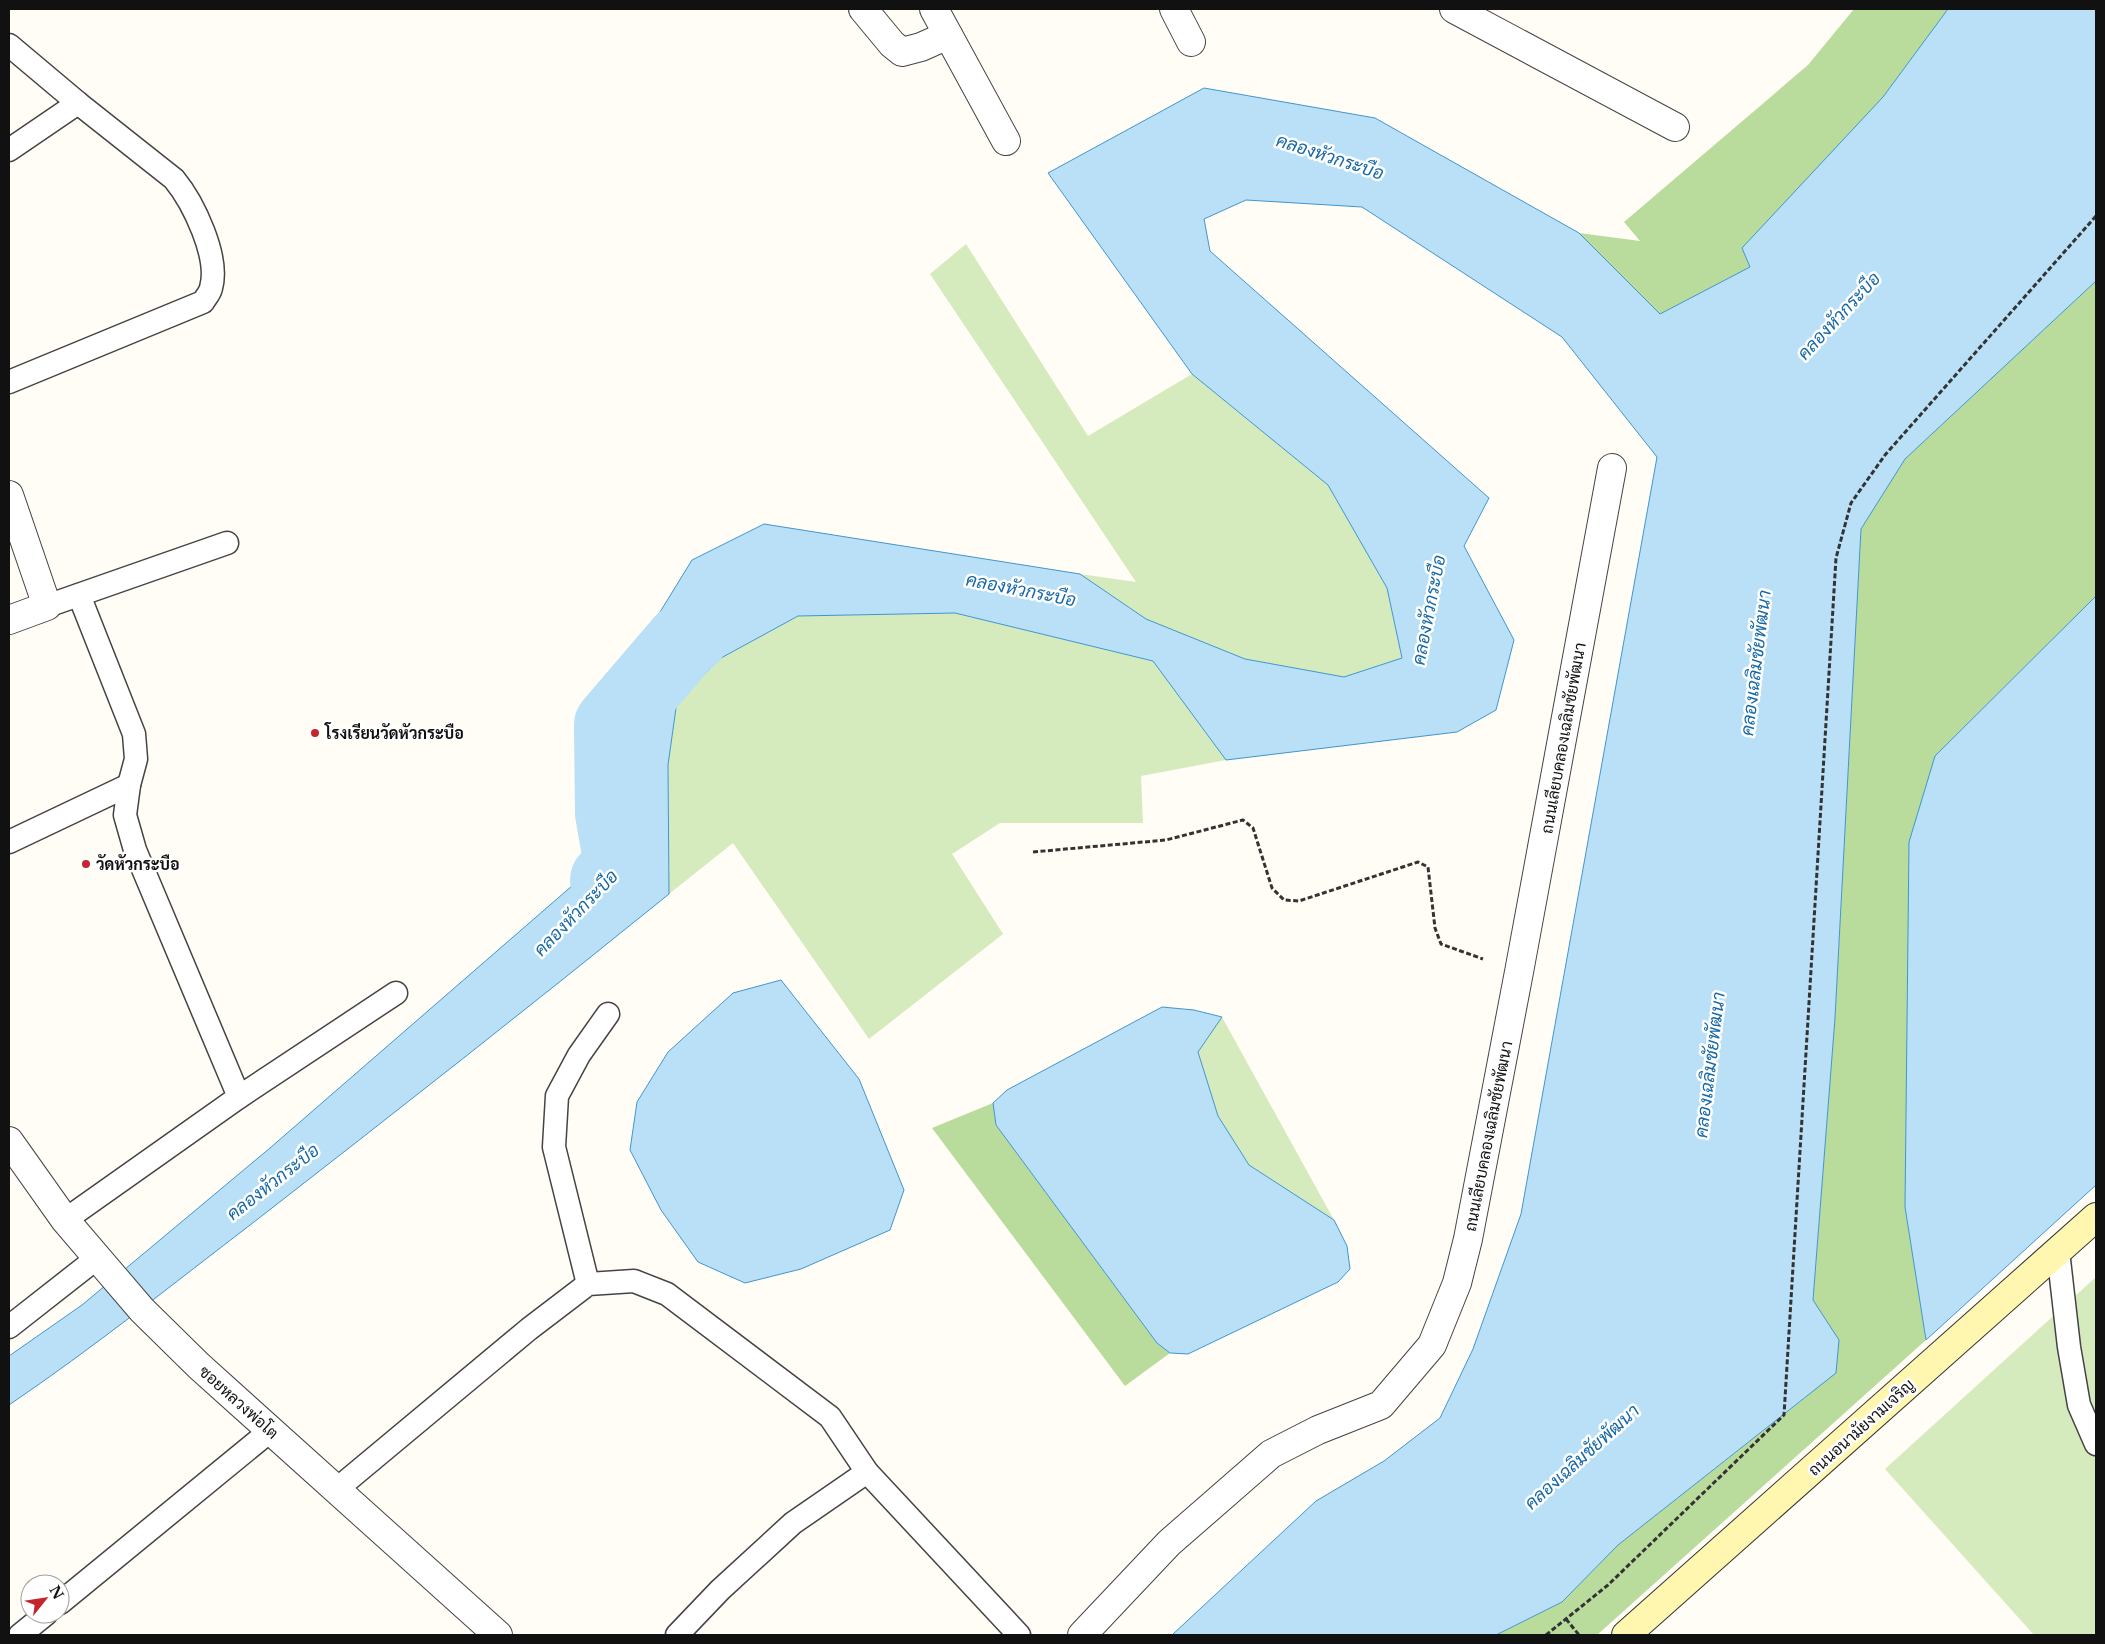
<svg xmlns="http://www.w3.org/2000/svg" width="2105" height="1644" viewBox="0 0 2105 1644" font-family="'Libre Baskerville',Sarabun,serif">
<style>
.green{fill:#d5ebbd}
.forest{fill:#b9dc9c}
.water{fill:#b9e0f7;stroke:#3f96cf}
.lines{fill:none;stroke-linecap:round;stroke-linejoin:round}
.river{stroke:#b9e0f7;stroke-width:76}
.lane-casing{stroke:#444;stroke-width:25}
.street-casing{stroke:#444;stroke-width:30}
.secondary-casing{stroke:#333;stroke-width:30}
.path{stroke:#333;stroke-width:3;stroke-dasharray:5 2.5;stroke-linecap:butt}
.lane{stroke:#fff;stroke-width:22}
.street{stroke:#fff;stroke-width:28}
.secondary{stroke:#fff6b0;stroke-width:28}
.poi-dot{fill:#c4262e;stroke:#fff;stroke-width:2}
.labels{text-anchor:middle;stroke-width:5;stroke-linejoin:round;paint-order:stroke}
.poi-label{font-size:16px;font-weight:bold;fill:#111;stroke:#fff;text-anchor:start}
.street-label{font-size:16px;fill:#111;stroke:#fff}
.water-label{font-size:18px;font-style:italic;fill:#1768a6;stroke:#fff}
</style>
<rect width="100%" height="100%" fill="#fffdf5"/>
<!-- green -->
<g class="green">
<path d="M 966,244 L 1088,436 L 1192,374 L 1328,485 L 1387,588 L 1402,658 L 1344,677 L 1245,659 L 1146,619 L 1080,574 L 1136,582 L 930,274 Z"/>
<path d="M 955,613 L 1153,661 L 1226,760 L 1141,776 L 1143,823 L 1000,823 L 952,854 L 1003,934 L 869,1039 L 733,843 L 669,894 L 668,765 L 677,701 L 721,658 L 798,616 Z"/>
<path d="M 1222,1017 L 1334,1220 L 1249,1165 L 1218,1116 L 1198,1052 Z"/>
<path d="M 2096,1277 L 2096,1635 L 2034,1635 L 1885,1469 Z"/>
</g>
<!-- forest -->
<g class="forest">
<path d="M 1854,9 L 1948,9 L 1883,97 L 1750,267 L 1660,314 L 1579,233 L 1640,241 L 1624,222 L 1808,65 Z"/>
<path d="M 2096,281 L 2096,596 L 1935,756 L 1905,1207 L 1926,1340 L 1597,1635 L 1496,1635 L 1562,1602 L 1618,1545 L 1806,1397 L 1839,1340 L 1813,1300 L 1835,1018 L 1861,529 L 1905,459 Z"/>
<path d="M 993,1103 L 996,1125 L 1157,1343 L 1170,1353 L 1125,1386 L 932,1128 Z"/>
</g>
<!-- water -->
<g class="water">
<path d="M 1948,9 L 2096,9 L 2096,281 L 1905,459 L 1861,529 L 1835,1018 L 1813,1300 L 1839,1340 L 1836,1373 L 1618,1545 L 1562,1602 L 1496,1635 L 1172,1635 L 1316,1501 L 1384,1461 L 1440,1418 L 1473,1349 L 1521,1214 L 1657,457 L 1562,337 L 1362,207 L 1246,200 L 1204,219 L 1210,251 L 1489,498 L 1464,546 L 1514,640 L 1496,710 L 1457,732 L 1226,760 L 1153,661 L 955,613 L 798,616 L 721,658 L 677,701 L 668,765 L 669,894 C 532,1005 393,1114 254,1222 C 173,1284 93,1348 9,1405 L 9,1356 L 82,1305 L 270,1148 L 573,885 L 603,862 L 628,664 L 692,560 L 764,524 L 1080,574 L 1146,619 L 1245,659 L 1344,677 L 1402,658 L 1387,588 L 1328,485 L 1192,374 L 1048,173 L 1204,88 L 1375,118 L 1579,233 L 1660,314 L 1750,267 L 1742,248 L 1883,97 Z"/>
<path d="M 2096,596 L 2096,1185 L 1926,1340 L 1905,1207 L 1909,842 L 1935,756 Z"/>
<path d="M 781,980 L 859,1079 L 904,1190 L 890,1230 L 801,1269 L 745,1283 L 698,1262 L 661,1210 L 630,1150 L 637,1102 L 668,1052 L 733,993 Z"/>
<path d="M 1162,1007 L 1194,1010 L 1222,1017 L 1198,1052 L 1218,1116 L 1249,1165 L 1334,1220 L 1347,1246 L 1350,1269 L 1338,1282 L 1188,1354 L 1170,1353 L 1157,1343 L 996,1125 L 993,1103 L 1007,1090 Z"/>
</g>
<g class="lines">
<!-- river -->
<path class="river" d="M 608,880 L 622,865 L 613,813 L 612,725 L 683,642 L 691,636"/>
<defs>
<g id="lane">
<path d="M 9,45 L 78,103 L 174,179 C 193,202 220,257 211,288 C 210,293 206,297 203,302 L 9,382"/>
<path d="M 9,150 L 78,103"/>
<path d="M 47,606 L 227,543"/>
<path d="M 9,842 L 129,785"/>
<path d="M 239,1097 L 396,993"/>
<path d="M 65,1220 L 239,1097 L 135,850 L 125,815 L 129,785 L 136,759 L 134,734 L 79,595"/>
<path d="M 2058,1251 L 2069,1347 L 2079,1405 L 2096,1444"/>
<path d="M 588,1284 L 554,1147 L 557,1096 L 579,1055 L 608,1014"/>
<path d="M 9,1327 L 97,1258"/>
<path d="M 337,1489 L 529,1329 L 588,1284 L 634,1281 L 667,1294 L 830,1417 L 867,1472 L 1019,1635"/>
<path d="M 60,1603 L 270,1431"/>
<path d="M 20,1635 L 46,1614"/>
<path d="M 677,1635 L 720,1590 L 793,1523 L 867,1472"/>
</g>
<g id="street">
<path d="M 863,9 L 892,44 L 902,52 L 921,47 L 948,35"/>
<path d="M 934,9 L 1006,141"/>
<path d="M 1174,9 L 1191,42"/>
<path d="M 1454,9 L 1675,127"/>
<path d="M 9,495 L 47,606 L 9,620"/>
<path d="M 9,1141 L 65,1220 L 142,1310 L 199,1366 L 498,1635"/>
<path d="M 1082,1635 L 1169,1543 L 1271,1454 L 1318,1430 L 1381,1405 L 1432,1345 L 1457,1283 L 1468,1239 L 1519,972 L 1612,468"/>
</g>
<path id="secondary" d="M 1626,1635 L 2096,1217"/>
</defs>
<!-- lane casing -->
<use href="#lane" class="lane-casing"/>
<!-- street casing -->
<use href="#street" class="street-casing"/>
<!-- secondary casing -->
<use href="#secondary" class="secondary-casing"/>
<!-- path -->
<g class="path">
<path d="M 1033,852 L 1166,840 L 1243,820 L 1253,828 L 1272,888 L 1284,900 L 1299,901 L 1418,862 L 1428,867 L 1435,928 L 1441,944 L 1483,959"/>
<path d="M 1566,1619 L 1579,1635"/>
<path d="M 1546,1635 L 1608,1585 L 1784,1415 L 1836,558 L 1851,503 L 1885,455 L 2096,216"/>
</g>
<!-- lane -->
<use href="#lane" class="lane"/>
<!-- street -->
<use href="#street" class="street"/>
<!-- secondary -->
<use href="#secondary" class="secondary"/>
</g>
<!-- markers -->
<g class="poi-dot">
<circle cx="315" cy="733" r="5"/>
<circle cx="86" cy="864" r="5"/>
</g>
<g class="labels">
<!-- poi labels -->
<g class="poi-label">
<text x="325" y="739">โรงเรียนวัดหัวกระบือ</text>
<text x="96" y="870">วัดหัวกระบือ</text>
</g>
<!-- street labels -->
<g class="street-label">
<text transform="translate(1563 738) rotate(-80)" y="6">ถนนเลียบคลองเฉลิมชัยพัฒนา</text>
<text transform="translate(1488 1136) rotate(-79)" y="6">ถนนเลียบคลองเฉลิมชัยพัฒนา</text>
<text transform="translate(239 1402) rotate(42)" y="6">ซอยหลวงพ่อโต</text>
<text transform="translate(1861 1427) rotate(-42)" y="6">ถนนอนามัยงามเจริญ</text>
</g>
<!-- water labels -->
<g class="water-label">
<text transform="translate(1330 157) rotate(18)" y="6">คลองหัวกระบือ</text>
<text transform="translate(1839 316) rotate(-47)" y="6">คลองหัวกระบือ</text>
<text transform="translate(1021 590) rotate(11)" y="6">คลองหัวกระบือ</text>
<text transform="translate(1429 610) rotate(-79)" y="6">คลองหัวกระบือ</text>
<text transform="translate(1756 663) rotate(-83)" y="6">คลองเฉลิมชัยพัฒนา</text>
<text transform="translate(576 913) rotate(-46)" y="6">คลองหัวกระบือ</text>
<text transform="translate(1710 1065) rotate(-83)" y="6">คลองเฉลิมชัยพัฒนา</text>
<text transform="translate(273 1182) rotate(-38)" y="6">คลองหัวกระบือ</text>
<text transform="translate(1582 1457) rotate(-42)" y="6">คลองเฉลิมชัยพัฒนา</text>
</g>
</g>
<!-- border -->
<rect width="2105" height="1644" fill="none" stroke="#111111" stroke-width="20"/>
<!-- north arrow -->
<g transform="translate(45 1599) rotate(60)"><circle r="24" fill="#ffffff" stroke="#a0a0a0"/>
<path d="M0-4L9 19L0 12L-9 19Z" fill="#c4262e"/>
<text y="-8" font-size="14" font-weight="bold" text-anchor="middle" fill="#111111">N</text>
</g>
</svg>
